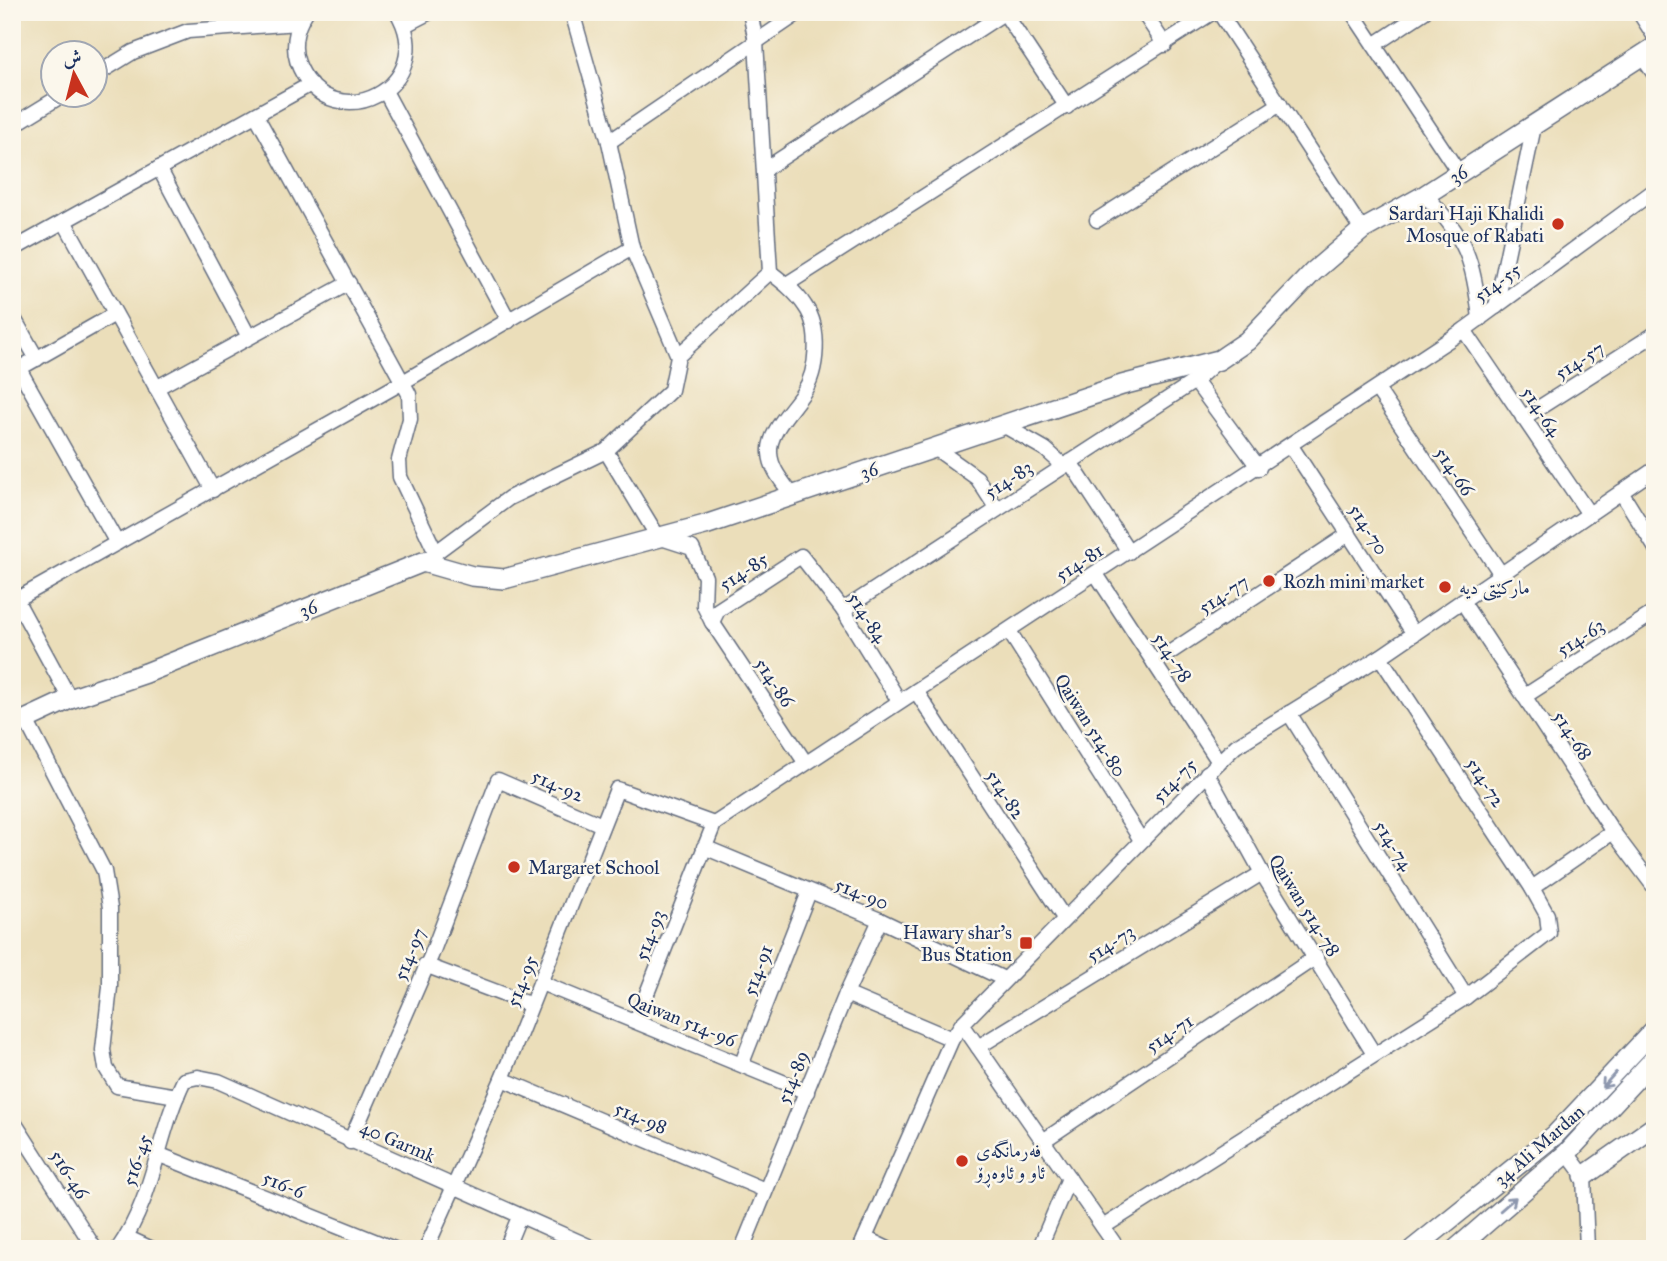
<svg xmlns="http://www.w3.org/2000/svg" width="1667" height="1261" viewBox="0 0 1667 1261" font-family="'IM FELL Great Primer',Amiri,serif">
<style>
.lines{fill:none;stroke-linecap:round;stroke-linejoin:round}
.street-casing{stroke:#646c7e;stroke-width:17}
.secondary-casing{stroke:#646c7e;stroke-width:22}
.street{stroke:#fff;stroke-width:14}
.secondary{stroke:#fff;stroke-width:19}
.oneway{stroke:#8d97ae}
.poi-dot{fill:#c8321e;stroke:#fbf7ec;stroke-width:2.5}
.labels{text-anchor:middle;stroke-width:5;stroke-linejoin:round;paint-order:stroke}
.street-label{font-size:19px;fill:#1b2f5e;stroke:#fbf7ec}
.poi-label{font-size:19px;fill:#1b2f5e;stroke:#fbf7ec;text-anchor:start}
</style>
<rect width="100%" height="100%" fill="#fbf7ec"/>
<filter id="ink" filterUnits="userSpaceOnUse"><feTurbulence type="fractalNoise" baseFrequency=".0143" numOctaves="2"/><feDisplacementMap in="SourceGraphic" scale="14" xChannelSelector="R" yChannelSelector="G"/><feConvolveMatrix kernelMatrix="1 2 1 2 8 2 1 2 1" color-interpolation-filters="sRGB"/></filter>
<filter id="wash" filterUnits="userSpaceOnUse"><feTurbulence type="fractalNoise" baseFrequency=".00686" numOctaves="4" result="noise"/><feDisplacementMap in="SourceGraphic" scale="28" xChannelSelector="R" yChannelSelector="G"/><feGaussianBlur stdDeviation="1.57" result="paint"/><feColorMatrix in="noise" values="0 0 0 0 0 0 0 0 0 0 0 0 0 0 0 0 0 1.4 0 .05"/><feComposite in="paint" operator="in"/></filter>
<g filter="url(#wash)">
<rect width="100%" height="100%" fill="#ebdeba"/>
</g>
<g filter="url(#ink)">
<g class="lines">
<defs>
<g id="street">
<path d="M 306,12 C 295,29 291,49 300,68 C 334,140 441,86 397,12"/>
<path d="M 1004,12 L 1067,107"/>
<path d="M 1143,12 L 1165,45"/>
<path d="M 1219,12 L 1362,230"/>
<path d="M 1352,12 L 1459,173"/>
<path d="M 1639,12 L 1655,37"/>
<path d="M 405,25 L 430,12"/>
<path d="M 1374,45 L 1424,12"/>
<path d="M 1641,55 L 1655,75"/>
<path d="M 94,76 L 133,52 L 188,31 L 299,23"/>
<path d="M 385,91 L 509,321"/>
<path d="M 256,115 L 409,394 L 410,419 L 399,460 L 400,477 L 436,553"/>
<path d="M 12,126 L 64,94"/>
<path d="M 609,142 L 800,12"/>
<path d="M 159,168 L 249,337"/>
<path d="M 765,169 L 1004,13"/>
<path d="M 1425,195 C 1466,237 1474,261 1480,319"/>
<path d="M 1097,220 L 1280,104"/>
<path d="M 64,221 L 213,490"/>
<path d="M 12,250 L 311,84"/>
<path d="M 770,272 C 783,282 796,292 805,306 C 821,328 818,371 803,393 C 792,410 768,432 770,453 C 771,470 783,482 792,495"/>
<path d="M 787,284 L 1213,12"/>
<path d="M 1496,307 L 1534,126"/>
<path d="M 12,315 L 37,359"/>
<path d="M 1464,330 L 1589,514"/>
<path d="M 678,356 L 770,272 L 756,42 L 750,12"/>
<path d="M 19,369 L 117,543"/>
<path d="M 13,372 L 115,314"/>
<path d="M 1195,381 L 1259,468"/>
<path d="M 156,388 L 349,283"/>
<path d="M 1377,389 L 1501,574"/>
<path d="M 1523,418 L 1655,334"/>
<path d="M 1003,425 L 1045,449 L 1064,466"/>
<path d="M 1291,446 L 1414,634"/>
<path d="M 935,448 L 977,478 L 997,509"/>
<path d="M 606,451 L 658,537 L 692,548 L 705,577 L 704,606 L 712,622 L 805,762"/>
<path d="M 1070,462 L 1129,552"/>
<path d="M 1621,492 L 1655,547"/>
<path d="M 423,562 L 509,498 L 606,451 L 671,390 L 678,356 L 632,248 L 609,142 L 572,12"/>
<path d="M 1096,574 L 1219,762"/>
<path d="M 13,594 L 70,699"/>
<path d="M 1462,601 L 1613,832 L 1655,888"/>
<path d="M 12,602 L 403,382 L 632,248"/>
<path d="M 843,610 L 1195,381 L 1215,363"/>
<path d="M 712,622 L 718,610 L 801,556 L 843,610 L 899,701"/>
<path d="M 1009,631 L 1141,840"/>
<path d="M 1154,663 L 1349,534"/>
<path d="M 916,691 L 1064,918"/>
<path d="M 1525,696 L 1655,612"/>
<path d="M 1289,713 L 1466,997"/>
<path d="M 26,720 L 104,871 L 110,908 L 110,987 L 103,1050 L 106,1068 L 117,1086 L 177,1096"/>
<path d="M 1207,773 L 1262,873 L 1374,1054"/>
<path d="M 714,824 L 1464,330 L 1655,190"/>
<path d="M 704,847 L 880,920 L 1004,979"/>
<path d="M 1532,888 L 1613,832"/>
<path d="M 425,965 L 531,1005"/>
<path d="M 541,983 L 807,1092"/>
<path d="M 846,994 L 952,1039"/>
<path d="M 636,1021 L 714,824"/>
<path d="M 962,1024 L 1118,1249"/>
<path d="M 978,1047 L 1262,873"/>
<path d="M 742,1063 L 809,892"/>
<path d="M 502,1079 L 765,1190"/>
<path d="M 12,1119 L 95,1249"/>
<path d="M 1043,1141 L 1316,957"/>
<path d="M 350,1142 L 431,956 L 498,780 L 602,825"/>
<path d="M 1567,1153 L 1584,1176 L 1587,1249"/>
<path d="M 160,1155 L 394,1249"/>
<path d="M 1103,1227 L 1466,997 L 1549,933 L 1547,915 L 1532,888 L 1380,657"/>
<path d="M 126,1237 L 152,1249"/>
<path d="M 865,1238 L 888,1249"/>
<path d="M 118,1249 C 155,1196 157,1135 184,1080 L 198,1077 L 218,1081 L 595,1249"/>
<path d="M 426,1249 L 502,1079 L 617,789 L 714,824"/>
<path d="M 506,1249 L 519,1217"/>
<path d="M 742,1249 L 846,994 L 880,920"/>
<path d="M 860,1249 L 952,1039 L 962,1024 L 1219,762 L 1236,746 L 1380,657 L 1655,469"/>
<path d="M 1039,1249 L 1069,1178"/>
</g>
<g id="secondary">
<path d="M 12,726 L 70,699 L 146,673 L 423,562 L 472,576 L 504,579 L 705,525 L 1122,385 L 1219,360 L 1247,341 L 1313,272 L 1362,230 L 1425,195 L 1655,47"/>
<path d="M 1584,1176 L 1655,1126"/>
<path d="M 1413,1249 L 1555,1135 L 1655,1029"/>
<path d="M 1456,1249 L 1567,1153 L 1655,1058"/>
</g>
</defs>
<!-- street casing -->
<use href="#street" class="street-casing"/>
<!-- secondary casing -->
<use href="#secondary" class="secondary-casing"/>
<!-- street -->
<use href="#street" class="street"/>
<!-- secondary -->
<use href="#secondary" class="secondary"/>
</g>
<!-- one-way arrows -->
<defs><path id="oneway-shaft" d="M-6 0H5M1.5-3L5.5 0L1.5 3" fill="none" stroke-width="1.6" stroke-linecap="round" stroke-linejoin="round" transform="scale(1.75)"/></defs>
<g class="oneway">
<use href="#oneway-shaft" transform="translate(1609 1080) rotate(132)"/>
<use href="#oneway-shaft" transform="translate(1508 1204) rotate(-41)"/>
</g>
</g>
<!-- markers -->
<g class="poi-dot">
<circle cx="1558" cy="224" r="7"/>
<circle cx="1269" cy="581" r="7"/>
<circle cx="1445" cy="587" r="7"/>
<circle cx="514" cy="867" r="7"/>
<rect x="1019" y="936" width="14" height="14" rx="3.5"/>
<circle cx="962" cy="1161" r="7"/>
</g>
<g class="labels">
<!-- street labels -->
<g class="street-label">
<text transform="translate(1458 174) rotate(-33)" y="7">36</text>
<text transform="translate(1497 282) rotate(-36)" y="7">514-55</text>
<text transform="translate(1579 360) rotate(-32)" y="7">514-57</text>
<text transform="translate(1542 411) rotate(56)" y="7">514-64</text>
<text transform="translate(869 470) rotate(-19)" y="7">36</text>
<text transform="translate(1455 471) rotate(56)" y="7">514-66</text>
<text transform="translate(1008 479) rotate(-33)" y="7">514-83</text>
<text transform="translate(1369 529) rotate(57)" y="7">514-70</text>
<text transform="translate(1079 562) rotate(-33)" y="7">514-81</text>
<text transform="translate(743 571) rotate(-33)" y="7">514-85</text>
<text transform="translate(1223 594) rotate(-33)" y="7">514-77</text>
<text transform="translate(308 608) rotate(-22)" y="7">36</text>
<text transform="translate(868 617) rotate(57)" y="7">514-84</text>
<text transform="translate(1580 637) rotate(-33)" y="7">514-63</text>
<text transform="translate(1173 657) rotate(57)" y="7">514-78</text>
<text transform="translate(775 682) rotate(56)" y="7">514-86</text>
<text transform="translate(1091 725) rotate(58)" y="7">Qaiwan 514-80</text>
<text transform="translate(1573 735) rotate(57)" y="7">514-68</text>
<text transform="translate(1174 780) rotate(-45)" y="7">514-75</text>
<text transform="translate(1486 782) rotate(57)" y="7">514-72</text>
<text transform="translate(558 785) rotate(24)" y="7">514-92</text>
<text transform="translate(1006 794) rotate(57)" y="7">514-82</text>
<text transform="translate(1394 845) rotate(58)" y="7">514-74</text>
<text transform="translate(862 893) rotate(22)" y="7">514-90</text>
<text transform="translate(1305 905) rotate(58)" y="7">Qaiwan 514-78</text>
<text transform="translate(649 935) rotate(-69)" y="7">514-93</text>
<text transform="translate(1110 943) rotate(-32)" y="7">514-73</text>
<text transform="translate(409 954) rotate(-67)" y="7">514-97</text>
<text transform="translate(757 970) rotate(-69)" y="7">514-91</text>
<text transform="translate(521 981) rotate(-68)" y="7">514-95</text>
<text transform="translate(682 1019) rotate(22)" y="7">Qaiwan 514-96</text>
<text transform="translate(1169 1033) rotate(-34)" y="7">514-71</text>
<text transform="translate(792 1077) rotate(-68)" y="7">514-89</text>
<text transform="translate(641 1117) rotate(23)" y="7">514-98</text>
<text transform="translate(398 1141) rotate(23)" y="7">40 Garmk</text>
<text transform="translate(1539 1145) rotate(-41)" y="7">34 Ali Mardan</text>
<text transform="translate(136 1160) rotate(-71)" y="7">516-45</text>
<text transform="translate(70 1174) rotate(57)" y="7">516-46</text>
<text transform="translate(284 1184) rotate(22)" y="7">516-6</text>
</g>
<!-- poi labels -->
<g class="poi-label">
<text x="1544" y="220" text-anchor="end">Sardari Haji Khalidi<tspan x="1544" dy="22">Mosque of Rabati</tspan></text>
<text x="1283" y="588">Rozh mini market</text>
<text x="1459" y="594">مارکێتی دیە</text>
<text x="528" y="874">Margaret School</text>
<text x="1012" y="939" text-anchor="end">Hawary shar's<tspan x="1012" dy="22">Bus Station</tspan></text>
<text x="976" y="1157">فەرمانگەی<tspan x="976" dy="22">ئاو و ئاوەڕۆ</tspan></text>
</g>
</g>
<!-- margin -->
<rect width="1667" height="1261" fill="none" stroke="#fbf7ec" stroke-width="42"/>
<!-- north arrow -->
<g transform="translate(74 74) rotate(353)"><circle r="33" fill="#fbf7ec" stroke="#a1a7b3" stroke-width="2"/>
<path d="M0-5L12 26L0 18L-12 26Z" fill="#c8321e"/>
<text y="-10" font-size="19" font-weight="bold" text-anchor="middle" fill="#1b2f5e">ش</text>
</g>
</svg>
